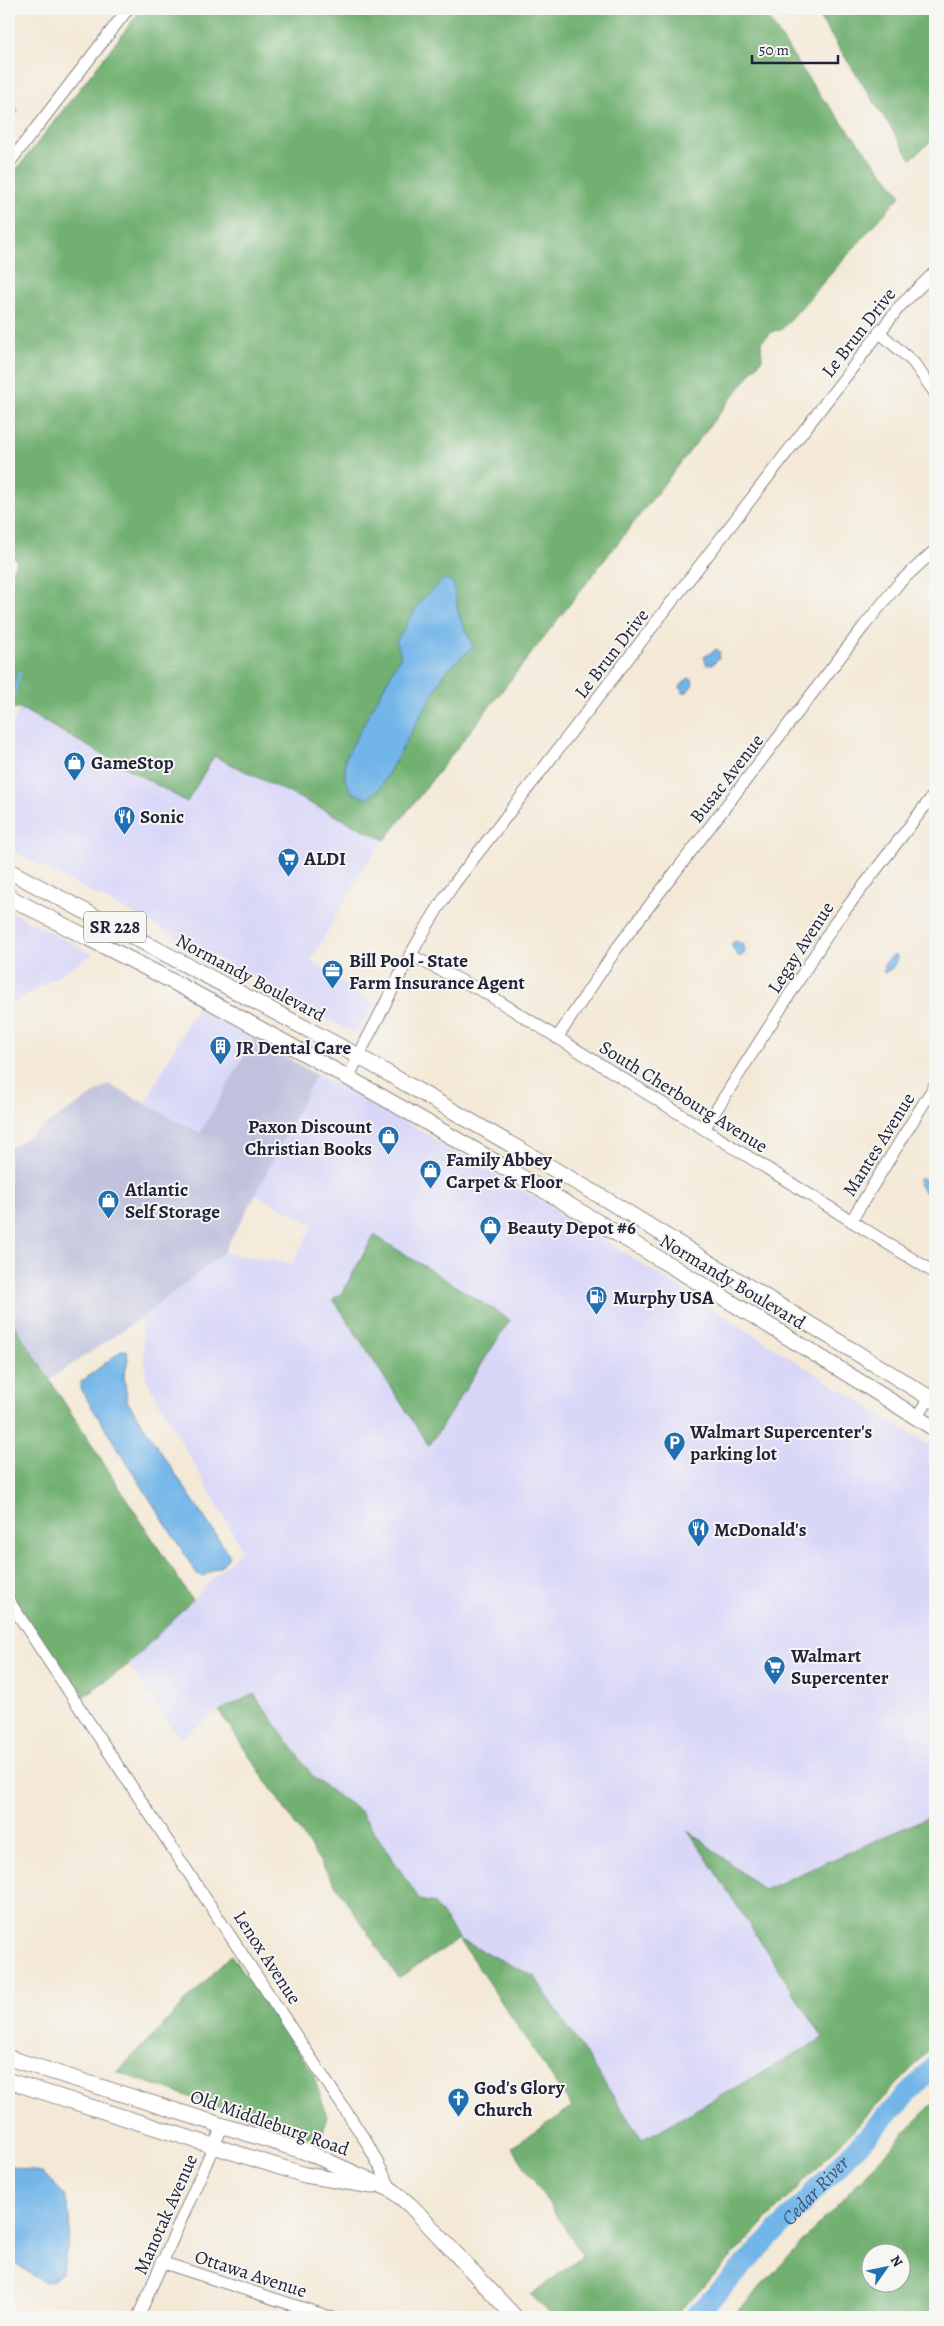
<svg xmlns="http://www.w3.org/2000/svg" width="944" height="2326" viewBox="0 0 944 2326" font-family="Alegreya,serif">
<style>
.built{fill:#d9d7f8;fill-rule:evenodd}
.industrial{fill:#c0c2dd}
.green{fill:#8ccc83;stroke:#57775f}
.forest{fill:#71b071;stroke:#4a6956;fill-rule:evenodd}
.water{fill:#72b5e8;stroke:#4a6c92}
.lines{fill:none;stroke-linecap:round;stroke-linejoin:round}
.stream{stroke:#72b5e8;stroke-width:3}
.river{stroke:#72b5e8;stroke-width:20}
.minor-casing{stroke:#8b8689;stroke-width:13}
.major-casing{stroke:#8b8689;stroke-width:17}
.minor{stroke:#fff;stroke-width:11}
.major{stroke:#fff;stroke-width:15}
.labels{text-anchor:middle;stroke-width:4;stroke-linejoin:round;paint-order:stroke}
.shield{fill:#f6f6f2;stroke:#626272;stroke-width:1}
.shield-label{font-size:18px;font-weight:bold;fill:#22223b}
.street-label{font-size:19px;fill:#22223b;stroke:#f6f6f2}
.poi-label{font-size:19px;font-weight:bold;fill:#22223b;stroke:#f6f6f2;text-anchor:start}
.water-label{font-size:20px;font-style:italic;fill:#3e5578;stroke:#f6f6f2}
</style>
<rect width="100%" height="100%" fill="#f6f6f2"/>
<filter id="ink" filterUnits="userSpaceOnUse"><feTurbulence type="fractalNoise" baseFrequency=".02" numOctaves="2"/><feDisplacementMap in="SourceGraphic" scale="10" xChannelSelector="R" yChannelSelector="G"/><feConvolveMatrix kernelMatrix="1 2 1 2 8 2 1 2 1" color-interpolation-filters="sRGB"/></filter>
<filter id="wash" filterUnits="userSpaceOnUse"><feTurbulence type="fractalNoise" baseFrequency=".0096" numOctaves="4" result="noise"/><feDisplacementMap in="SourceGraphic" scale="20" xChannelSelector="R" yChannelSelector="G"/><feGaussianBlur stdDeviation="1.12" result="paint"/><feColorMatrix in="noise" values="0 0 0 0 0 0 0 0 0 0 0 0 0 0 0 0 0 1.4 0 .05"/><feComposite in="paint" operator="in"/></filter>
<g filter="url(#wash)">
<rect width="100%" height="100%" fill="#f4e9d7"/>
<!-- built -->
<g class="built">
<path d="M 20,708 L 124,767 L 214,756 L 385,840 L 366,864 L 311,960 L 374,1004 L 355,1034 L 275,991 L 271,986 L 9,849 L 9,730 Z"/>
<path d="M 9,911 L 93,954 L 9,1006 Z"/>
<path d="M 196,1008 L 254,1038 L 200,1133 L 145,1103 Z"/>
<path d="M 316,1075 L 377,1106 L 561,1213 L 935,1449 L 935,1814 L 764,1890 L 689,1831 L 823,2038 L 642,2140 L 535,1977 L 459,1939 L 434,1903 L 420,1900 L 361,1812 L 314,1778 L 255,1694 L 219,1711 L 180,1739 L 128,1665 L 242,1549 L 146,1379 L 141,1318 L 223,1253 L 293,1263 L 313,1225 L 256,1194 ZM 374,1235 L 429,1446 L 333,1300 L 342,1293 Z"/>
</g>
<!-- industrial -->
<path class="industrial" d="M 254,1038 L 316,1075 L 256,1194 L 223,1253 L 141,1318 L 49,1380 L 9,1317 L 9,1149 L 109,1084 L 200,1133 Z"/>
<!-- green -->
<path class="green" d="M 9,97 L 18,111 L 9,124 Z"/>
<!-- forest -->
<g class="forest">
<path d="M 142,9 L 762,9 L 816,90 L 901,195 L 781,330 L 773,331 L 761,342 L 762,359 L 385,840 L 214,756 L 187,802 L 20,708 L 9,708 L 9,577 L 17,561 L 9,553 L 9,377 L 11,371 L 9,368 L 9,179 ZM 452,582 L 459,616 L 473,647 L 445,672 L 380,788 L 352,792 L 345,780 L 345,759 L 401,655 Z"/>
<path d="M 814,9 L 935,9 L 935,137 L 911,159 Z"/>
<path d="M 374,1235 L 510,1320 L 429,1446 L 333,1299 L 342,1293 Z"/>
<path d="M 9,1317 L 192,1600 L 128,1665 L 80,1699 L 9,1590 Z"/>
<path d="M 254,1694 L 314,1778 L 361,1812 L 420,1900 L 434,1903 L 459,1939 L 535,1977 L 642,2140 L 823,2038 L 688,1830 L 764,1890 L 935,1814 L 935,2044 L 674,2317 L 553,2317 L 531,2295 L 583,2256 L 512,2147 L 572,2107 L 459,1939 L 398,1978 L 219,1711 Z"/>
<path d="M 231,1955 L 312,2071 L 327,2116 L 321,2142 L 117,2072 Z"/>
<path d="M 935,2101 L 935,2317 L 732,2317 ZM 872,2254 L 902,2254 L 902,2284 L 872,2284 Z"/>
</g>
<!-- water -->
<g class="water">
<path d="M 445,579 L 453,582 L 459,616 L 473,647 L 445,672 L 380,788 L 367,799 L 352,792 L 345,780 L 345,759 L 401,655 L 396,642 L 422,599 Z"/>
<path d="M 717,649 L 720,652 L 719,658 L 713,664 L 707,665 L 704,657 Z"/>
<path d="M 688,678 L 692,679 L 693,684 L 687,692 L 683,693 L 680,687 Z"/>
<path d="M 736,941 L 744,945 L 745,953 L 741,957 L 738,956 L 732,947 L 732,943 Z"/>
<path d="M 892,956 L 897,956 L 897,961 L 891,969 L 884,973 L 884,964 Z"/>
<path d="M 920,1178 L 924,1178 L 932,1188 L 931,1192 L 924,1192 L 918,1182 Z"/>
<path d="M 122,1350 L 127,1350 L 128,1360 L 124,1375 L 127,1401 L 230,1556 L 221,1566 L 203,1576 L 197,1574 L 81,1390 L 81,1382 Z"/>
<path d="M 9,2165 L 44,2174 L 63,2193 L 68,2206 L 70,2233 L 62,2273 L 52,2281 L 43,2282 L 9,2259 Z"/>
</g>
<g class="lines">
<!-- stream -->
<path class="stream" d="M 9,707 L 20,672"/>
<!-- river -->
<path class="river" id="s1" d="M 694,2317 L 935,2065"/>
</g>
</g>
<g filter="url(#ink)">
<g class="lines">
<defs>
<g id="minor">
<path d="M 9,163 L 128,9"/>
<path d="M 879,332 L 913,362 L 935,393"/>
<path d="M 410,955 L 484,992 L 935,1273"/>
<path d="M 557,1038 L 617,948 L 864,626 L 899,583 L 935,550"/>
<path d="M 349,1078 C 358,1054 371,1032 382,1010 C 404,966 426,924 454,884 L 900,306 L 935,272"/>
<path d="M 704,1129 L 835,923 L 935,793"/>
<path d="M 851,1221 L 935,1085"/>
<path d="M 916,1417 L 935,1391"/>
<path d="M 9,1601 L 367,2143 L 392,2190"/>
<path d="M 161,2262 L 330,2317"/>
<path d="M 138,2317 L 223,2125"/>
</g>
<g id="major">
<path d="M 9,871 L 358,1056 L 607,1200 L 935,1401"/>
<path d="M 9,897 C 75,932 143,965 209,1001 C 456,1135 698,1279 935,1429"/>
<path d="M 9,2058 L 309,2153 L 392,2190 L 411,2206 L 515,2317"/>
<path d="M 9,2081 L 305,2175 L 372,2186"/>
</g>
</defs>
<!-- minor casing -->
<use href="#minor" class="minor-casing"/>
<!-- major casing -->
<use href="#major" class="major-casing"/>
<!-- minor -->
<use href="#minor" class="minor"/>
<!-- major -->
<use href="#major" class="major"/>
</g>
</g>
<!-- icons -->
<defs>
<symbol id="shop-pin" viewBox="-11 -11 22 30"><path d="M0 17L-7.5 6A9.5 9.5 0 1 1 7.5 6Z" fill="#1f6fb2" stroke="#f6f6f2"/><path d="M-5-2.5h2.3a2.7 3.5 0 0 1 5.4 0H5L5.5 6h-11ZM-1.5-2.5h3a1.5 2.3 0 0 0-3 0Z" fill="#fff"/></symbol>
<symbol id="restaurant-pin" viewBox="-11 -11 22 30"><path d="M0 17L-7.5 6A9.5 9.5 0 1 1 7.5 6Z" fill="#1f6fb2" stroke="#f6f6f2"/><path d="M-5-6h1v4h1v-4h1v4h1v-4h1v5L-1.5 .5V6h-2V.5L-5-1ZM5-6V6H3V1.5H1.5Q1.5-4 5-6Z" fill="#fff"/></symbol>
<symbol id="supermarket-pin" viewBox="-11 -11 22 30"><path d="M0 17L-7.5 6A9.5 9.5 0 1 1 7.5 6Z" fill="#1f6fb2" stroke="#f6f6f2"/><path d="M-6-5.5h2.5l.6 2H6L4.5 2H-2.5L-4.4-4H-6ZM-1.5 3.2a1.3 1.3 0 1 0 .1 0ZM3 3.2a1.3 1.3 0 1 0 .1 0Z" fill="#fff"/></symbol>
<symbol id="office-pin" viewBox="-11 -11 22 30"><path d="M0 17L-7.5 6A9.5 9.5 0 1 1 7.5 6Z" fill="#1f6fb2" stroke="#f6f6f2"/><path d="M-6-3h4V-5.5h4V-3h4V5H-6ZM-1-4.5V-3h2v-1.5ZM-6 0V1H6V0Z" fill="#fff"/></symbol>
<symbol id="building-pin" viewBox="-11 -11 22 30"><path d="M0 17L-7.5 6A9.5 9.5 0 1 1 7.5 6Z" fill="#1f6fb2" stroke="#f6f6f2"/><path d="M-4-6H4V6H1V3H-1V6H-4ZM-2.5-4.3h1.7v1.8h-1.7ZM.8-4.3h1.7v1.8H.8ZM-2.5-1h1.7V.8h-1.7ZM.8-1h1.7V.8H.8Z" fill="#fff"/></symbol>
<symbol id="fuel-pin" viewBox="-11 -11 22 30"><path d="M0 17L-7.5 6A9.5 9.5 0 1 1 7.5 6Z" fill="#1f6fb2" stroke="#f6f6f2"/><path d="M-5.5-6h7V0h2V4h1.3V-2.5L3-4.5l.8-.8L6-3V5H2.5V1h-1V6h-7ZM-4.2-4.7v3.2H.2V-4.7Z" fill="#fff"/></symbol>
<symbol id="parking-pin" viewBox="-11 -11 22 30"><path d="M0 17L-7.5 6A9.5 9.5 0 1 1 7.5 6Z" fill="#1f6fb2" stroke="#f6f6f2"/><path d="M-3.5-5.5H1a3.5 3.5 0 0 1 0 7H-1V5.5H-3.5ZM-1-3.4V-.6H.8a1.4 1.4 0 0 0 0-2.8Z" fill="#fff"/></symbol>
<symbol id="church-pin" viewBox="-11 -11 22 30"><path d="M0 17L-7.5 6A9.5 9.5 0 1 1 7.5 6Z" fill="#1f6fb2" stroke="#f6f6f2"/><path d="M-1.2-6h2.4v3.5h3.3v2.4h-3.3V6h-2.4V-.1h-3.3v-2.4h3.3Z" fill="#fff"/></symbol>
</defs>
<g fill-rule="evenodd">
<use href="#shop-pin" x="62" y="750" width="25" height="34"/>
<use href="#restaurant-pin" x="112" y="804" width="25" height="34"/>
<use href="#supermarket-pin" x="276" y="846" width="25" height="34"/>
<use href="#office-pin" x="320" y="958" width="25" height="34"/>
<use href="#building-pin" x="208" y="1034" width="25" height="34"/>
<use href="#shop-pin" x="376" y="1124" width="25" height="34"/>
<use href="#shop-pin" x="418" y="1158" width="25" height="34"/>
<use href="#shop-pin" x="96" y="1188" width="25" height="34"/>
<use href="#shop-pin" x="478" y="1214" width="25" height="34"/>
<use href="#fuel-pin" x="584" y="1284" width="25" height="34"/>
<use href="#parking-pin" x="662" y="1430" width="25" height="34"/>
<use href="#restaurant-pin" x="686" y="1516" width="25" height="34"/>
<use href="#supermarket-pin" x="762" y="1654" width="25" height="34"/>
<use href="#church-pin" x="446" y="2086" width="25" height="34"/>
</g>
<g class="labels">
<!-- shield labels -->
<rect class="shield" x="84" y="911.5" width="62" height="31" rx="4"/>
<g class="shield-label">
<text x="115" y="933">SR 228</text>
</g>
<!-- street labels -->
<g class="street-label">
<text transform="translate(858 332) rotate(-52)" y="7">Le Brun Drive</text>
<text transform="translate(611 653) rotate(-52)" y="7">Le Brun Drive</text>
<text transform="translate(726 778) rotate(-52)" y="7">Busac Avenue</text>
<text transform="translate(800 947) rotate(-57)" y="7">Legay Avenue</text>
<text transform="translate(251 977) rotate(28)" y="7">Normandy Boulevard</text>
<text transform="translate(684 1096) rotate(32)" y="7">South Cherbourg Avenue</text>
<text transform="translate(878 1144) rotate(-58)" y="7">Mantes Avenue</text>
<text transform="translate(733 1281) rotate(31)" y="7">Normandy Boulevard</text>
<text transform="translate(268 1957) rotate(57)" y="7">Lenox Avenue</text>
<text transform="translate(270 2122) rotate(19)" y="7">Old Middleburg Road</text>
<text transform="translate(165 2214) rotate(-66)" y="7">Manotak Avenue</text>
<text transform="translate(251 2273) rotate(18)" y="7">Ottawa Avenue</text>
</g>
<!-- poi labels -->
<g class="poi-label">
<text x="91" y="769">GameStop</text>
<text x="140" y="823">Sonic</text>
<text x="304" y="865">ALDI</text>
<text x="349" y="967">Bill Pool - State<tspan x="349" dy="22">Farm Insurance Agent</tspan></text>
<text x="236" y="1054">JR Dental Care</text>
<text x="372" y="1133" text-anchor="end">Paxon Discount<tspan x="372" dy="22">Christian Books</tspan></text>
<text x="446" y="1166">Family Abbey<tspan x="446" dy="22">Carpet &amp; Floor</tspan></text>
<text x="125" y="1196">Atlantic<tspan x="125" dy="22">Self Storage</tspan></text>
<text x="507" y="1234">Beauty Depot #6</text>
<text x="613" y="1304">Murphy USA</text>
<text x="690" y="1438">Walmart Supercenter's<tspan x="690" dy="22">parking lot</tspan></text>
<text x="714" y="1536">McDonald's</text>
<text x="791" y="1662">Walmart<tspan x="791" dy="22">Supercenter</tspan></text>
<text x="474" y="2094">God's Glory<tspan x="474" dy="22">Church</tspan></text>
</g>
<!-- water labels -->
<g class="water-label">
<text dy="7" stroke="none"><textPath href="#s1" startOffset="175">Cedar River</textPath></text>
</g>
</g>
<!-- margin -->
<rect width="944" height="2326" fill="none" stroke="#f6f6f2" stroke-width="30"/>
<!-- north arrow -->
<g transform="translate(886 2268) rotate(57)"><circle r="24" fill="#f6f6f2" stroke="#a1a1a9"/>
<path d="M0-4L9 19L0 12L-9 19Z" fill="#1f6fb2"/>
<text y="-8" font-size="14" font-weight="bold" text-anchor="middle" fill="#22223b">N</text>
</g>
<!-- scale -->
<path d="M752 55v8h86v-8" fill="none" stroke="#22223b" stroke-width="2.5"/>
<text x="759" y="55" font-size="15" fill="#22223b" stroke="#f6f6f2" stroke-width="4" paint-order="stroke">50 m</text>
</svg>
